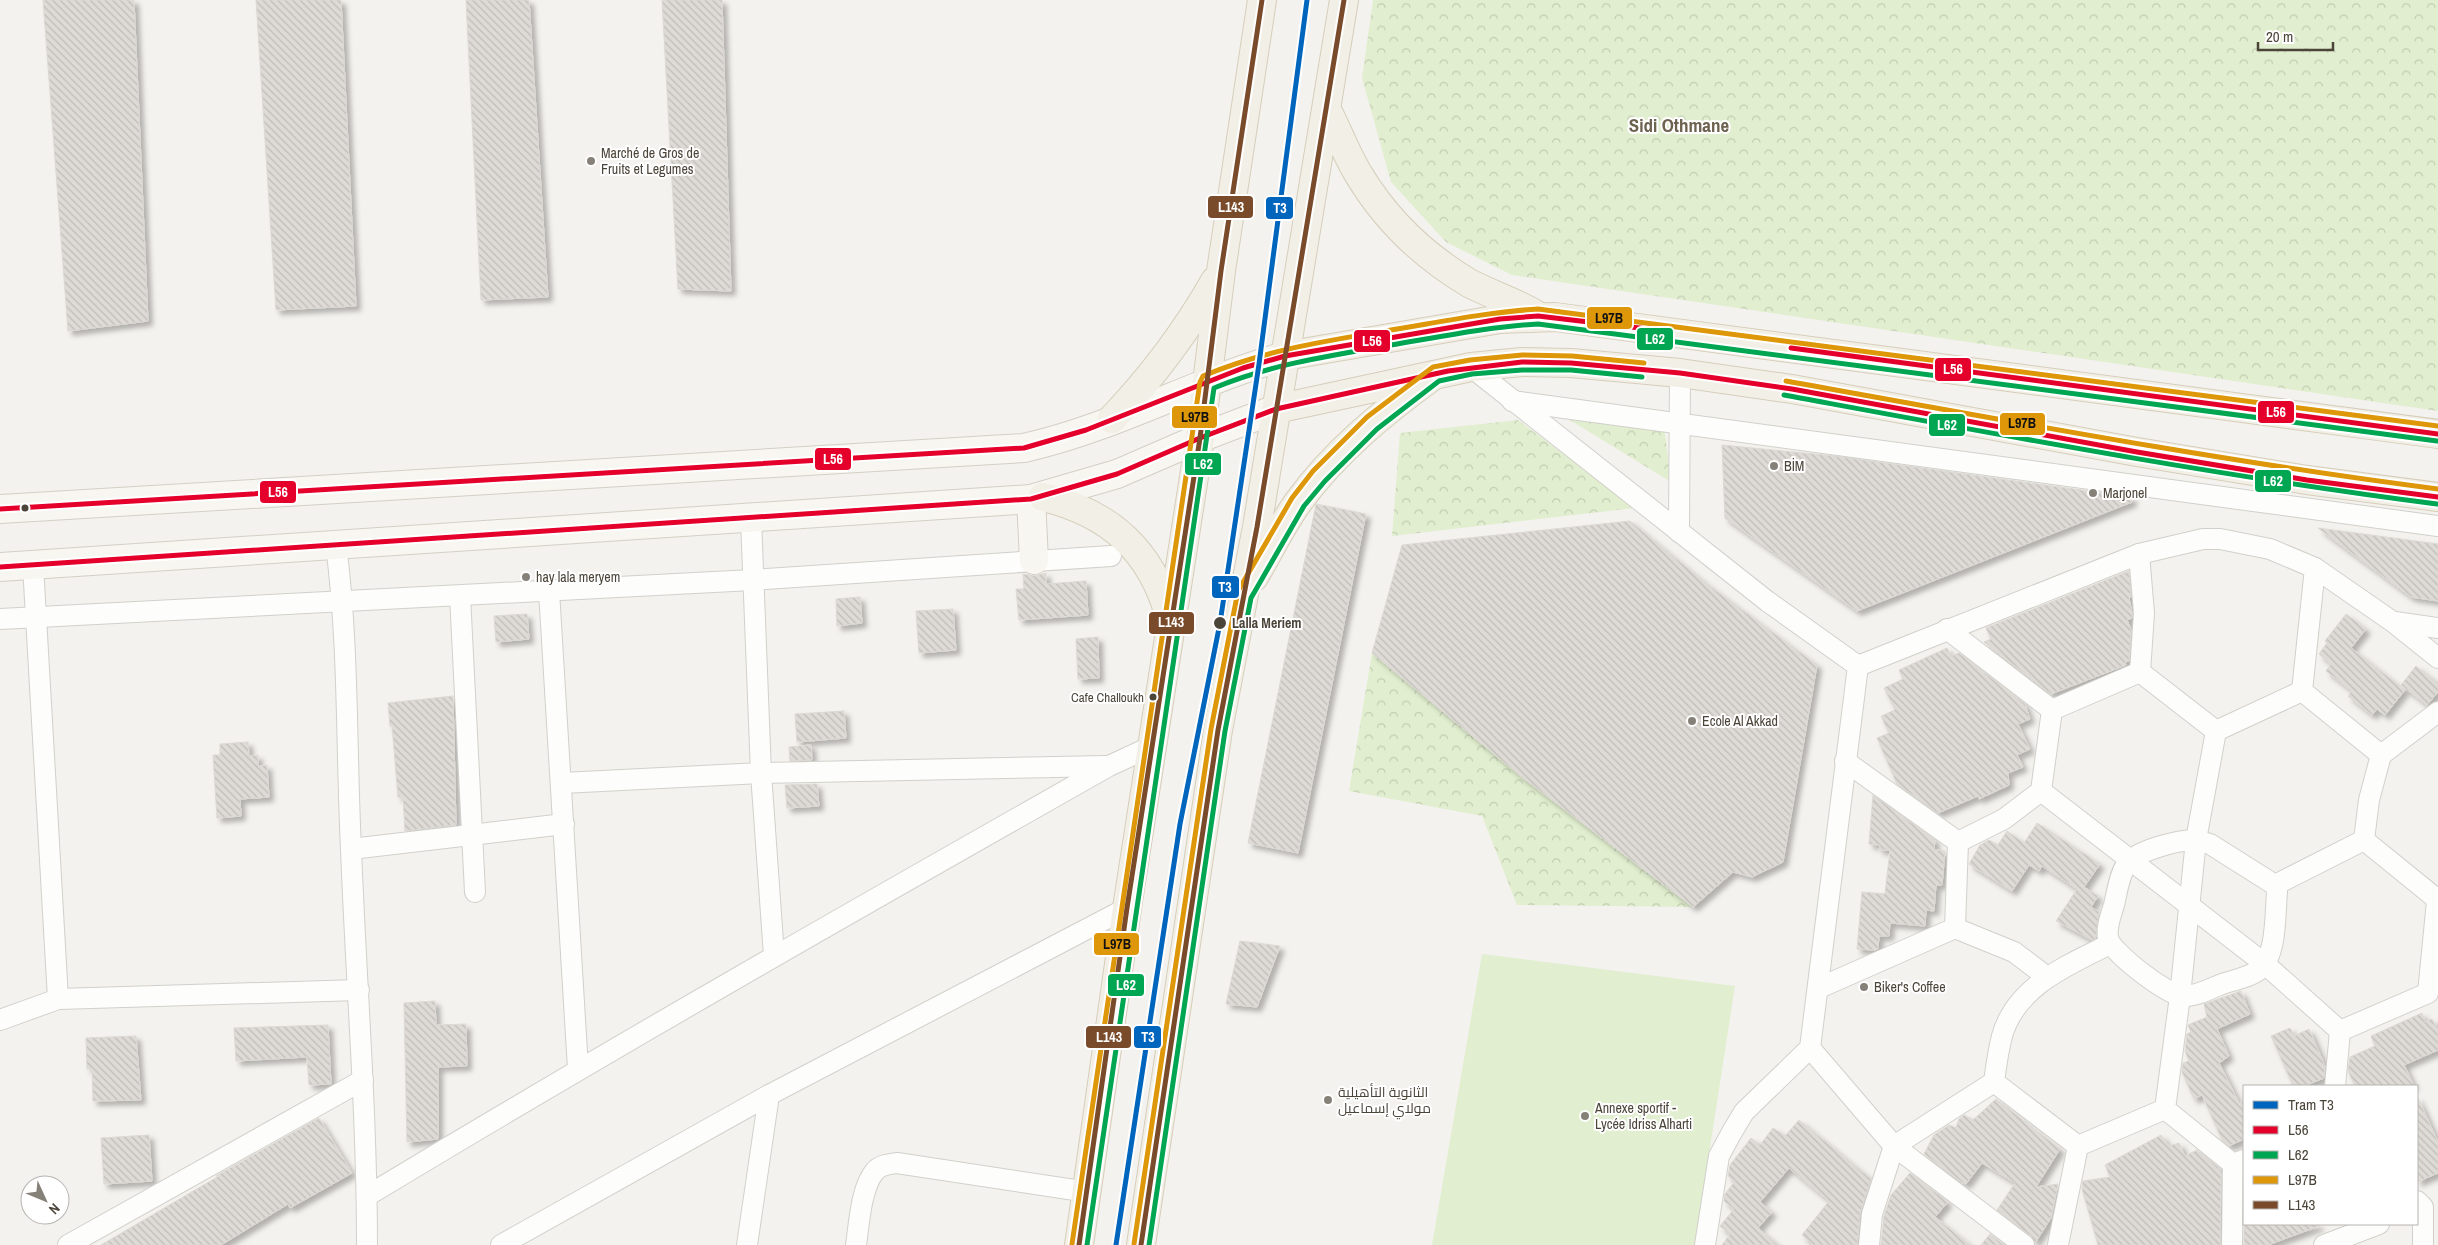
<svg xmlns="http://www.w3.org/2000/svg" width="2438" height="1245" viewBox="0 0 2438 1245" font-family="'Archivo Narrow',Cairo,sans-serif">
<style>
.park{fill:url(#park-crowns)}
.pitch{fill:#e1eecf}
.building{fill:url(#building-back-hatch);stroke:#dcd9d4;filter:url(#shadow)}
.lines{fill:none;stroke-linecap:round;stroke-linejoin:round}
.street-casing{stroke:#d2d0cb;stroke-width:22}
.secondary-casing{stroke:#d3cfc5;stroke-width:30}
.primary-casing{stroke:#d6cebb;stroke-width:30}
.street{stroke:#fdfdfc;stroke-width:20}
.secondary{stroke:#f7f6f1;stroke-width:28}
.primary{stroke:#f2efe6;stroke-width:28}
.bus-1-casing{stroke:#fff;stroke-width:9}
.bus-2-casing{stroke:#fff;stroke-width:9}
.bus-3-casing{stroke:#fff;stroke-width:9}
.bus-4-casing{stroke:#fff;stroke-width:9}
.bus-1{stroke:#e4002b;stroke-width:5}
.bus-2{stroke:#00a651;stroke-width:5}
.bus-3{stroke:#dd9709;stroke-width:5}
.bus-4{stroke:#7a4b2a;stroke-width:5}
.tram-1-casing{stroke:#fff;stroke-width:9}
.tram-1{stroke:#0065bd;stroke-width:5}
.poi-dot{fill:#868178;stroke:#fff;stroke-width:2}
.bus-dot{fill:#4b4439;stroke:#fff;stroke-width:2}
.labels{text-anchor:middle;stroke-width:4;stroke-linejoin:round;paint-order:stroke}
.bus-label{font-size:13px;fill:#4b4439;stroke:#fff;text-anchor:end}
.poi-label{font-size:14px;fill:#4b4439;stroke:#fff;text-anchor:start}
.stop-label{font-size:14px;font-weight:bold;fill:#4b4439;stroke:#fff;text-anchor:start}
.district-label{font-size:19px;font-weight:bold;fill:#6e6250;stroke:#fff}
.line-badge{stroke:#fff;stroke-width:2}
.badge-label{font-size:14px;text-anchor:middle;font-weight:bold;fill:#fff}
.pale-badge-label{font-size:14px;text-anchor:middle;font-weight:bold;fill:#111}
</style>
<defs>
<pattern id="park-crowns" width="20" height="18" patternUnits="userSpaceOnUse" patternTransform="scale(1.25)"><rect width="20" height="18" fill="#e1eecf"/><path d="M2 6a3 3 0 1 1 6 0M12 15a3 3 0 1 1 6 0" fill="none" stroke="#c3cdb2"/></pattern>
<pattern id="building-back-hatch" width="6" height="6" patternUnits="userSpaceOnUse" patternTransform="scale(1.25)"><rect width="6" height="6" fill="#dedbd6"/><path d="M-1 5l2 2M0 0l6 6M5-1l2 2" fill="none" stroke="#c0bdb8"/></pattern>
<filter id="shadow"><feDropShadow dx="4.5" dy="4.5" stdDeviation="2.5" flood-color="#0004"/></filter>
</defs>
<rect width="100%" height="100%" fill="#f4f2ee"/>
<!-- park -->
<g class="park">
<path d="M 1373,0 L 2438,0 L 2438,411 L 1512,275 L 1446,242 L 1391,182 L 1362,78 Z"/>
<path d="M 1555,411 L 1664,426 L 1671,482 Z"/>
<path d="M 1518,420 L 1635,508 L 1392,536 L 1400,433 Z"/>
<path d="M 1372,653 L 1693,907 L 1517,905 L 1482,816 L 1349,791 Z"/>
</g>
<!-- pitch -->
<path class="pitch" d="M 1482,954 L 1735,986 L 1695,1245 L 1432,1245 Z"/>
<!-- building -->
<g class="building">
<path d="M 43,0 L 134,0 L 148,321 L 68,331 Z"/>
<path d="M 256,0 L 341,0 L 356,306 L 276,310 Z"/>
<path d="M 466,0 L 529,0 L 548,297 L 481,300 Z"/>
<path d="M 662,0 L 722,0 L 731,291 L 678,289 Z"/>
<path d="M 1722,445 L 1834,456 L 2132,497 L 2132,502 L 1857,611 L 1725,518 Z"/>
<path d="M 1316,504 L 1366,514 L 1298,853 L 1248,843 Z"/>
<path d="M 1630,521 L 1707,584 L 1817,665 L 1783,862 L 1752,877 L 1733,872 L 1693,907 L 1523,778 L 1372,653 L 1402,545 Z"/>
<path d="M 2318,528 L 2438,544 L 2438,601 L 2411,597 Z"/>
<path d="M 2129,571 L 2131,597 L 2129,598 L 2132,613 L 2132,618 L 2127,620 L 2131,630 L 2129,661 L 2125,662 L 2126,665 L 2051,694 L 1984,642 L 1991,639 L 1986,628 Z"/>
<path d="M 1046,573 L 1046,584 L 1086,581 L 1088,615 L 1019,620 L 1016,589 L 1024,589 L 1023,574 L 1035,576 Z"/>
<path d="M 860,597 L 862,623 L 837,626 L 836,599 Z"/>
<path d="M 953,609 L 956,650 L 919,653 L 916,611 Z"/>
<path d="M 527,614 L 529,639 L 496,642 L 494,616 Z"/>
<path d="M 2346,614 L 2366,629 L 2351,648 L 2405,690 L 2385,715 L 2377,709 L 2372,715 L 2348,696 L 2352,691 L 2326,671 L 2331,664 L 2319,654 L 2327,643 L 2325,641 Z"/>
<path d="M 1098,637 L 1099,678 L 1078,679 L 1076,639 Z"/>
<path d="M 1947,648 L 1951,656 L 1959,653 L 2025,704 L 2030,719 L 2018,724 L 2030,749 L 2017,755 L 2023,767 L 2008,773 L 2009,785 L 1979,799 L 1978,796 L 1938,813 L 1897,784 L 1877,738 L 1889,733 L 1881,716 L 1895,710 L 1884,688 L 1903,679 L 1899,670 Z"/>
<path d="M 2416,666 L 2438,683 L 2438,692 L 2427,705 L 2401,685 Z"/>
<path d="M 453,696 L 456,825 L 405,831 L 403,797 L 398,797 L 392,726 L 390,726 L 388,703 Z"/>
<path d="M 844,711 L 846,738 L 797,742 L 795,714 Z"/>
<path d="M 248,742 L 249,756 L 258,755 L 258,766 L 267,765 L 269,797 L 240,799 L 241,816 L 217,818 L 213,755 L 220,755 L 220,744 Z"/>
<path d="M 811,745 L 812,760 L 790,761 L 789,747 Z"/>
<path d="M 817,784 L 819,806 L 787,808 L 785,785 Z"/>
<path d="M 1873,795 L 1935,840 L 1934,850 L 1945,851 L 1942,885 L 1936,885 L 1934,911 L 1926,910 L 1925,926 L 1890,923 L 1889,936 L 1879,936 L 1878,949 L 1875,950 L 1857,949 L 1862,892 L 1885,894 L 1890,850 L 1879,850 L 1880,845 L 1869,844 Z"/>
<path d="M 2037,823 L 2100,864 L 2084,887 L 2098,896 L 2091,907 L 2099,912 L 2096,938 L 2092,940 L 2056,921 L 2077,889 L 2042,866 L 2039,871 L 2029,865 L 2012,891 L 1969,864 L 1980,845 L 1989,840 L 1998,845 L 2007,831 L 2024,843 Z"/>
<path d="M 1240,941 L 1280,946 L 1257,1007 L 1226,1004 Z"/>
<path d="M 2241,991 L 2250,1014 L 2217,1029 L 2229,1056 L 2219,1063 L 2239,1103 L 2244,1101 L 2244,1139 L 2229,1146 L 2222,1140 L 2202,1095 L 2194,1099 L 2182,1072 L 2183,1063 L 2189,1061 L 2185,1051 L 2187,1034 L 2191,1032 L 2188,1025 L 2207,1017 L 2204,1004 Z"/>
<path d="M 435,1001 L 436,1025 L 466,1024 L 467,1066 L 438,1067 L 438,1139 L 407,1142 L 404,1003 Z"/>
<path d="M 2422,1013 L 2425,1022 L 2432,1019 L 2438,1031 L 2438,1050 L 2404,1065 L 2414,1086 L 2355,1086 L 2348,1071 L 2350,1057 L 2375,1046 L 2371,1036 Z"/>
<path d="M 328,1025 L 331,1084 L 309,1085 L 307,1057 L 236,1061 L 234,1028 Z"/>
<path d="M 2290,1028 L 2294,1036 L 2309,1029 L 2325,1066 L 2324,1078 L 2304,1086 L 2293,1086 L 2271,1036 Z"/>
<path d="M 136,1036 L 141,1100 L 93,1101 L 92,1068 L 87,1069 L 86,1038 Z"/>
<path d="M 2417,1096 L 2438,1142 L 2438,1173 L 2417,1182 Z"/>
<path d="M 1996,1099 L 2060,1149 L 2036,1187 L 2058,1184 L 2051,1218 L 2035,1243 L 2031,1236 L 1997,1210 L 2015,1183 L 1982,1163 L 1966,1184 L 1963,1183 L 1924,1154 L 1934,1135 L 1949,1125 L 1956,1128 L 1959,1119 L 1964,1115 L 1973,1120 Z"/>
<path d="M 319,1118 L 352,1173 L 329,1186 L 290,1208 L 288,1204 L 221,1245 L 101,1245 L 219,1176 L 216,1176 Z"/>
<path d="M 1799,1120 L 1871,1179 L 1860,1213 L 1857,1245 L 1814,1245 L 1802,1235 L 1829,1201 L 1789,1168 L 1760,1202 L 1772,1212 L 1758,1228 L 1778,1245 L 1722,1245 L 1730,1234 L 1720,1226 L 1734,1209 L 1724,1201 L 1725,1194 L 1735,1181 L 1728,1176 L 1730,1165 L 1751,1138 L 1760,1145 L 1773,1128 L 1785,1136 Z"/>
<path d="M 149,1135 L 152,1181 L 104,1184 L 101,1138 Z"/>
<path d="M 2161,1135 L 2169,1146 L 2179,1143 L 2185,1156 L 2197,1150 L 2218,1167 L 2221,1174 L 2220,1245 L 2098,1245 L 2082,1189 L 2083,1181 L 2110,1177 L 2105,1165 Z"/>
<path d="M 1910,1173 L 1948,1202 L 1935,1217 L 1970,1245 L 1881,1245 L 1884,1216 L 1891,1195 Z"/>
<path d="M 2244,1224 L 2319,1224 L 2319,1226 L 2268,1245 L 2244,1245 Z"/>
<path d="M 1990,1234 L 2004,1245 L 1981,1245 Z"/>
</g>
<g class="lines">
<defs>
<g id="street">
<path d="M 1471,367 L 1767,601 L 1858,666"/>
<path d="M 1512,401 L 2438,526"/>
<path d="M 751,519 L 761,773 L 774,956"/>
<path d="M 1679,532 L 1680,373"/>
<path d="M 336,545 C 349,646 346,748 351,849 C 356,981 367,1113 367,1245"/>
<path d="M 2139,554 L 2144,613 L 2140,672"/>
<path d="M 33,565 L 58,999"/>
<path d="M 2315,568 L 2302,691 L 2381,755"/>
<path d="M 549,591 L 578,1069"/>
<path d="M 460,596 L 475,892"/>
<path d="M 0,619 L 752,580 L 1111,556"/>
<path d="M 2395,622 L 2438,628"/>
<path d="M 1858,666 L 2139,554 L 2203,539 L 2220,539 L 2270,549 L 2315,568 L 2393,622 L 2438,658"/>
<path d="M 2140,672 L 2216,731"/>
<path d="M 2052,710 L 2140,672"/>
<path d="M 2216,731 L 2196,840 L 2180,996 L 2165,1109 L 2233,1164 L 2244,1160"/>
<path d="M 2216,731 L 2302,691"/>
<path d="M 1845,761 L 1958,842 L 2004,819 L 2041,791 L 2052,710 L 1947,629"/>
<path d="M 562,783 L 761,773 L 1107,766"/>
<path d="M 2041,791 L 2265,964 L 2340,1031 L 2335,1086"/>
<path d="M 2196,840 L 2210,844 L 2275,885 L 2277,892 C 2275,913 2277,955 2260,969 C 2251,977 2234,980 2222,984 C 2210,989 2195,997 2182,996 C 2166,994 2112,953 2108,938 C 2106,927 2111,915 2114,905 C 2117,892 2119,876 2126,865 C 2136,850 2179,840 2196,840 Z"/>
<path d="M 2364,840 L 2369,800 L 2381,755 L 2438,712"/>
<path d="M 351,849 L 564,824"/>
<path d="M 2275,885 L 2364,840 L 2438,900"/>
<path d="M 1955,928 L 1958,842"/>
<path d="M 1819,988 L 1955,928 L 2014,952 L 2047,977"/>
<path d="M 0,1020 L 58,999 L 359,990"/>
<path d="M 2340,1031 L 2428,993 L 2437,901"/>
<path d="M 1810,1048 L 1894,1146 L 2024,1245"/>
<path d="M 1994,1082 L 2078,1146"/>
<path d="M 367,1196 C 612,1048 860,907 1109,766 L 1152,746"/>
<path d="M 2417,1201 L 2423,1207 L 2423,1245"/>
<path d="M 68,1245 L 363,1080"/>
<path d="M 501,1245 L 769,1095 L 1127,908"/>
<path d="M 747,1245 L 769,1095"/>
<path d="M 856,1245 C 859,1225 861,1187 875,1171 C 880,1165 889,1164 897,1163 L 1088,1192"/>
<path d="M 1705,1245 L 1719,1156 L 1732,1132 L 1744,1112 L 1810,1048 L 1858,666"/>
<path d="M 1869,1245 L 1872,1214 L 1894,1146 L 1994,1082 C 1996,1067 1998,1051 2002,1036 C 2016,986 2068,965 2110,944"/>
<path d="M 2058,1245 L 2078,1146 L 2165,1109"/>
<path d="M 2232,1245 L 2233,1164"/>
<path d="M 2324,1245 L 2379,1224"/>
</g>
<g id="secondary">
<path d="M 1031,499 L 1034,560"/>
<path d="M 0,509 L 1024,448 C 1114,428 1196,381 1285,356"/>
<path d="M 0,567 L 1031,499 L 1117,474 L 1200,438 L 1276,409"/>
</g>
<g id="primary">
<path d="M 1327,110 C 1338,131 1346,154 1359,175 C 1386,220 1424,256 1469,283 C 1492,295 1516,302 1538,316"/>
<path d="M 1285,356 L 1500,319 L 1555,317 L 2438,434"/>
<path d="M 1276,409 L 1471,367 L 1522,362 L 1571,363 L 1680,373 L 1792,389 L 2137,452 L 2307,480 L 2438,497"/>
<path d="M 1112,419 C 1152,377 1186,332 1215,281"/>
<path d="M 1043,497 C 1110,513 1152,551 1170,618"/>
<path d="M 1254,577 C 1269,552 1282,524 1299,501 C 1334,453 1381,414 1429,379"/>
<path d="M 1079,1245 L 1127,908 L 1200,438 L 1221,271 L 1262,0"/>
<path d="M 1141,1245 L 1218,730 L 1257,527 L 1344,0"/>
</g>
</defs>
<!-- street casing -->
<use href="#street" class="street-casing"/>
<!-- secondary casing -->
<use href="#secondary" class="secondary-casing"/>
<!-- primary casing -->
<use href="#primary" class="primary-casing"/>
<!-- street -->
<use href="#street" class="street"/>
<!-- secondary -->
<use href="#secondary" class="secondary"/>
<!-- primary -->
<use href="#primary" class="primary"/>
<defs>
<g id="bus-1">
<path d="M 1791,348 L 2438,434"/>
<path d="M 0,509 L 1024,448 L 1086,430 L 1243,368 L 1285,356 L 1500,319 L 1538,316 L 1648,329"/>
<path d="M 0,567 L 1031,499 L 1117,474 L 1200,438 L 1276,409 L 1448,371 L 1522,362 L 1571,363 L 1680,373 L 1792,389 L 2137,452 L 2307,480 L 2438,497"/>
</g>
<g id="bus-2">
<path d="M 1784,395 C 2001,435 2218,476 2437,504"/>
<path d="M 1087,1245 L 1214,388 C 1271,364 1330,356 1391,345 C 1440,337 1488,327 1538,324 L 2437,441"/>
<path d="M 1149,1245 L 1225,731 L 1251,598 L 1304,506 L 1325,481 L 1377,429 L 1439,381 L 1472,374 L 1522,370 L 1571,370 L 1642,377"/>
</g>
<g id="bus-3">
<path d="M 1786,381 C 2003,420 2219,461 2438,489"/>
<path d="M 1072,1244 L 1200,382 L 1203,376 C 1265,350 1326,341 1391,330 C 1440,322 1489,312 1538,309 L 2438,426"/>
<path d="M 1134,1244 L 1211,729 L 1238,591 L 1292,498 L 1313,471 L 1367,417 L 1433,367 L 1470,360 L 1522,355 L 1572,356 L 1644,363"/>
</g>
<g id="bus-4">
<path d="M 1079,1245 L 1127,908 L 1200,438 L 1221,271 L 1262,0"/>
<path d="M 1141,1245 L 1218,730 L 1257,527 L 1344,0"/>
</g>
</defs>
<!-- bus-1 casing -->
<use href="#bus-1" class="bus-1-casing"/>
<!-- bus-2 casing -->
<use href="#bus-2" class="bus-2-casing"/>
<!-- bus-3 casing -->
<use href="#bus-3" class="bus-3-casing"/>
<!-- bus-4 casing -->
<use href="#bus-4" class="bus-4-casing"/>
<!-- bus-1 -->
<use href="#bus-1" class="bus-1"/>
<!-- bus-2 -->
<use href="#bus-2" class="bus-2"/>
<!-- bus-3 -->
<use href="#bus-3" class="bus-3"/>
<!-- bus-4 -->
<use href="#bus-4" class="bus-4"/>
<defs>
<path id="tram-1" d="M 1116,1245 L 1180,824 L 1220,623 L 1259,364 L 1307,0"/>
</defs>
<!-- tram-1 casing -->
<use href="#tram-1" class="tram-1-casing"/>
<!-- tram-1 -->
<use href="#tram-1" class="tram-1"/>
</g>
<!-- markers -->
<g class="poi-dot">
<circle cx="591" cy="161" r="5"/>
<circle cx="1774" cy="466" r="5"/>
<circle cx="2093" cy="493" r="5"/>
<circle cx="526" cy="577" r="5"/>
<circle cx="1692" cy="721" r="5"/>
<circle cx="1864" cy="987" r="5"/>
<circle cx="1328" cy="1100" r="5"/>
<circle cx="1585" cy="1116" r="5"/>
</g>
<g class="bus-dot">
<circle cx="25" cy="508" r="4.5"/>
<circle cx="1220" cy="623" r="7"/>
<circle cx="1153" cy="697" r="4.5"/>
</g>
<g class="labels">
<!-- bus labels -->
<g class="bus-label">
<text x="1144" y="702">Cafe Challoukh</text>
</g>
<!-- poi labels -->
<g class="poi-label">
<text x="601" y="158">Marché de Gros de<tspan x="601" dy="16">Fruits et Legumes</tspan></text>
<text x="1784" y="471">BİM</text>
<text x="2103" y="498">Marjonel</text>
<text x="536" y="582">hay lala meryem</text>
<text x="1702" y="726">Ecole Al Akkad</text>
<text x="1874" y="992">Biker's Coffee</text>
<text x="1338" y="1097">الثانوية التأهيلية<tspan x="1338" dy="16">مولاي إسماعيل</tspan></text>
<text x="1595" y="1113">Annexe sportif -<tspan x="1595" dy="16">Lycée Idriss Alharti</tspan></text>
</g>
<!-- stop labels -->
<g class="stop-label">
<text x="1232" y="628">Lalla Meriem</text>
</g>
<!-- district labels -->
<g class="district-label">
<text x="1679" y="132">Sidi Othmane</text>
</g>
</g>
<g class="line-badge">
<rect x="1207" y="195" width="47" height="24" rx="5" fill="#7a4b2a"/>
<rect x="1265" y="196" width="29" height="24" rx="5" fill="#0065bd"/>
<rect x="1586" y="306" width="47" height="24" rx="5" fill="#dd9709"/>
<rect x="1636" y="327" width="38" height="24" rx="5" fill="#00a651"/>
<rect x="1353" y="329" width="38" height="24" rx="5" fill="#e4002b"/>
<rect x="1934" y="357" width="38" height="25" rx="5" fill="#e4002b"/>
<rect x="2257" y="400" width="38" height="24" rx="5" fill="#e4002b"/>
<rect x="1171" y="405" width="47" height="24" rx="5" fill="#dd9709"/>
<rect x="1999" y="412" width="47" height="24" rx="5" fill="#dd9709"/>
<rect x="1928" y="413" width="38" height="24" rx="5" fill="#00a651"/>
<rect x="814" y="447" width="38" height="24" rx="5" fill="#e4002b"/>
<rect x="1184" y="452" width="38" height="24" rx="5" fill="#00a651"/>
<rect x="2254" y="469" width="38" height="24" rx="5" fill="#00a651"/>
<rect x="259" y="480" width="38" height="24" rx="5" fill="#e4002b"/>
<rect x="1211" y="575" width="29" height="24" rx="5" fill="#0065bd"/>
<rect x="1148" y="611" width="47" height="24" rx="5" fill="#7a4b2a"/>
<rect x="1093" y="932" width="47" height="24" rx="5" fill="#dd9709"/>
<rect x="1107" y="973" width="38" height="24" rx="5" fill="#00a651"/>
<rect x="1085" y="1025" width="47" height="24" rx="5" fill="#7a4b2a"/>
<rect x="1133" y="1025" width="29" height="24" rx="5" fill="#0065bd"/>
</g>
<g class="badge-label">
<text x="1231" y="212">L143</text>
<text x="1280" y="213">T3</text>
<text x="1655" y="344">L62</text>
<text x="1372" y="346">L56</text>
<text x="1953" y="374">L56</text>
<text x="2276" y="417">L56</text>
<text x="1947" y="430">L62</text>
<text x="833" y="464">L56</text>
<text x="1203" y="469">L62</text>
<text x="2273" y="486">L62</text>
<text x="278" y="497">L56</text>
<text x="1225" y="592">T3</text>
<text x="1171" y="627">L143</text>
<text x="1126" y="990">L62</text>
<text x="1109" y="1042">L143</text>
<text x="1148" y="1042">T3</text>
</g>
<g class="pale-badge-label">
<text x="1609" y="323">L97B</text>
<text x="1195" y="422">L97B</text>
<text x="2022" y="428">L97B</text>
<text x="1117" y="949">L97B</text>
</g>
<!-- legend -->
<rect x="2243" y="1085" width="175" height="140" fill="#ffffff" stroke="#b7b4b0"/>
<rect x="2253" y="1101" width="25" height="8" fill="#0065bd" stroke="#b7b4b0"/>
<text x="2288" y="1110" font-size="15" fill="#4b4439">Tram T3</text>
<rect x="2253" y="1126" width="25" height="8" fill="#e4002b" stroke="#b7b4b0"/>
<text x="2288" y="1135" font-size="15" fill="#4b4439">L56</text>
<rect x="2253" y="1151" width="25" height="8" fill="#00a651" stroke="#b7b4b0"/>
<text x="2288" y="1160" font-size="15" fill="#4b4439">L62</text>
<rect x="2253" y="1176" width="25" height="8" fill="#dd9709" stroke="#b7b4b0"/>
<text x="2288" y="1185" font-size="15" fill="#4b4439">L97B</text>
<rect x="2253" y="1201" width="25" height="8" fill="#7a4b2a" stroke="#b7b4b0"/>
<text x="2288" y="1210" font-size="15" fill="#4b4439">L143</text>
<!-- north arrow -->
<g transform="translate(45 1200) rotate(134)"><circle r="24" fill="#ffffff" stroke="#b7b4b0"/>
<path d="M0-4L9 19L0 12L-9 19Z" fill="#868178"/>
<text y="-8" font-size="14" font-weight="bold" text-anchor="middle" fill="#4b4439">N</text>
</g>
<!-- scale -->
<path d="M2258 42v8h75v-8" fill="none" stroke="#4b4439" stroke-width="2.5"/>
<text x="2266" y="42" font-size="15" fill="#4b4439" stroke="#ffffff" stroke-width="4" paint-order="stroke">20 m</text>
</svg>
